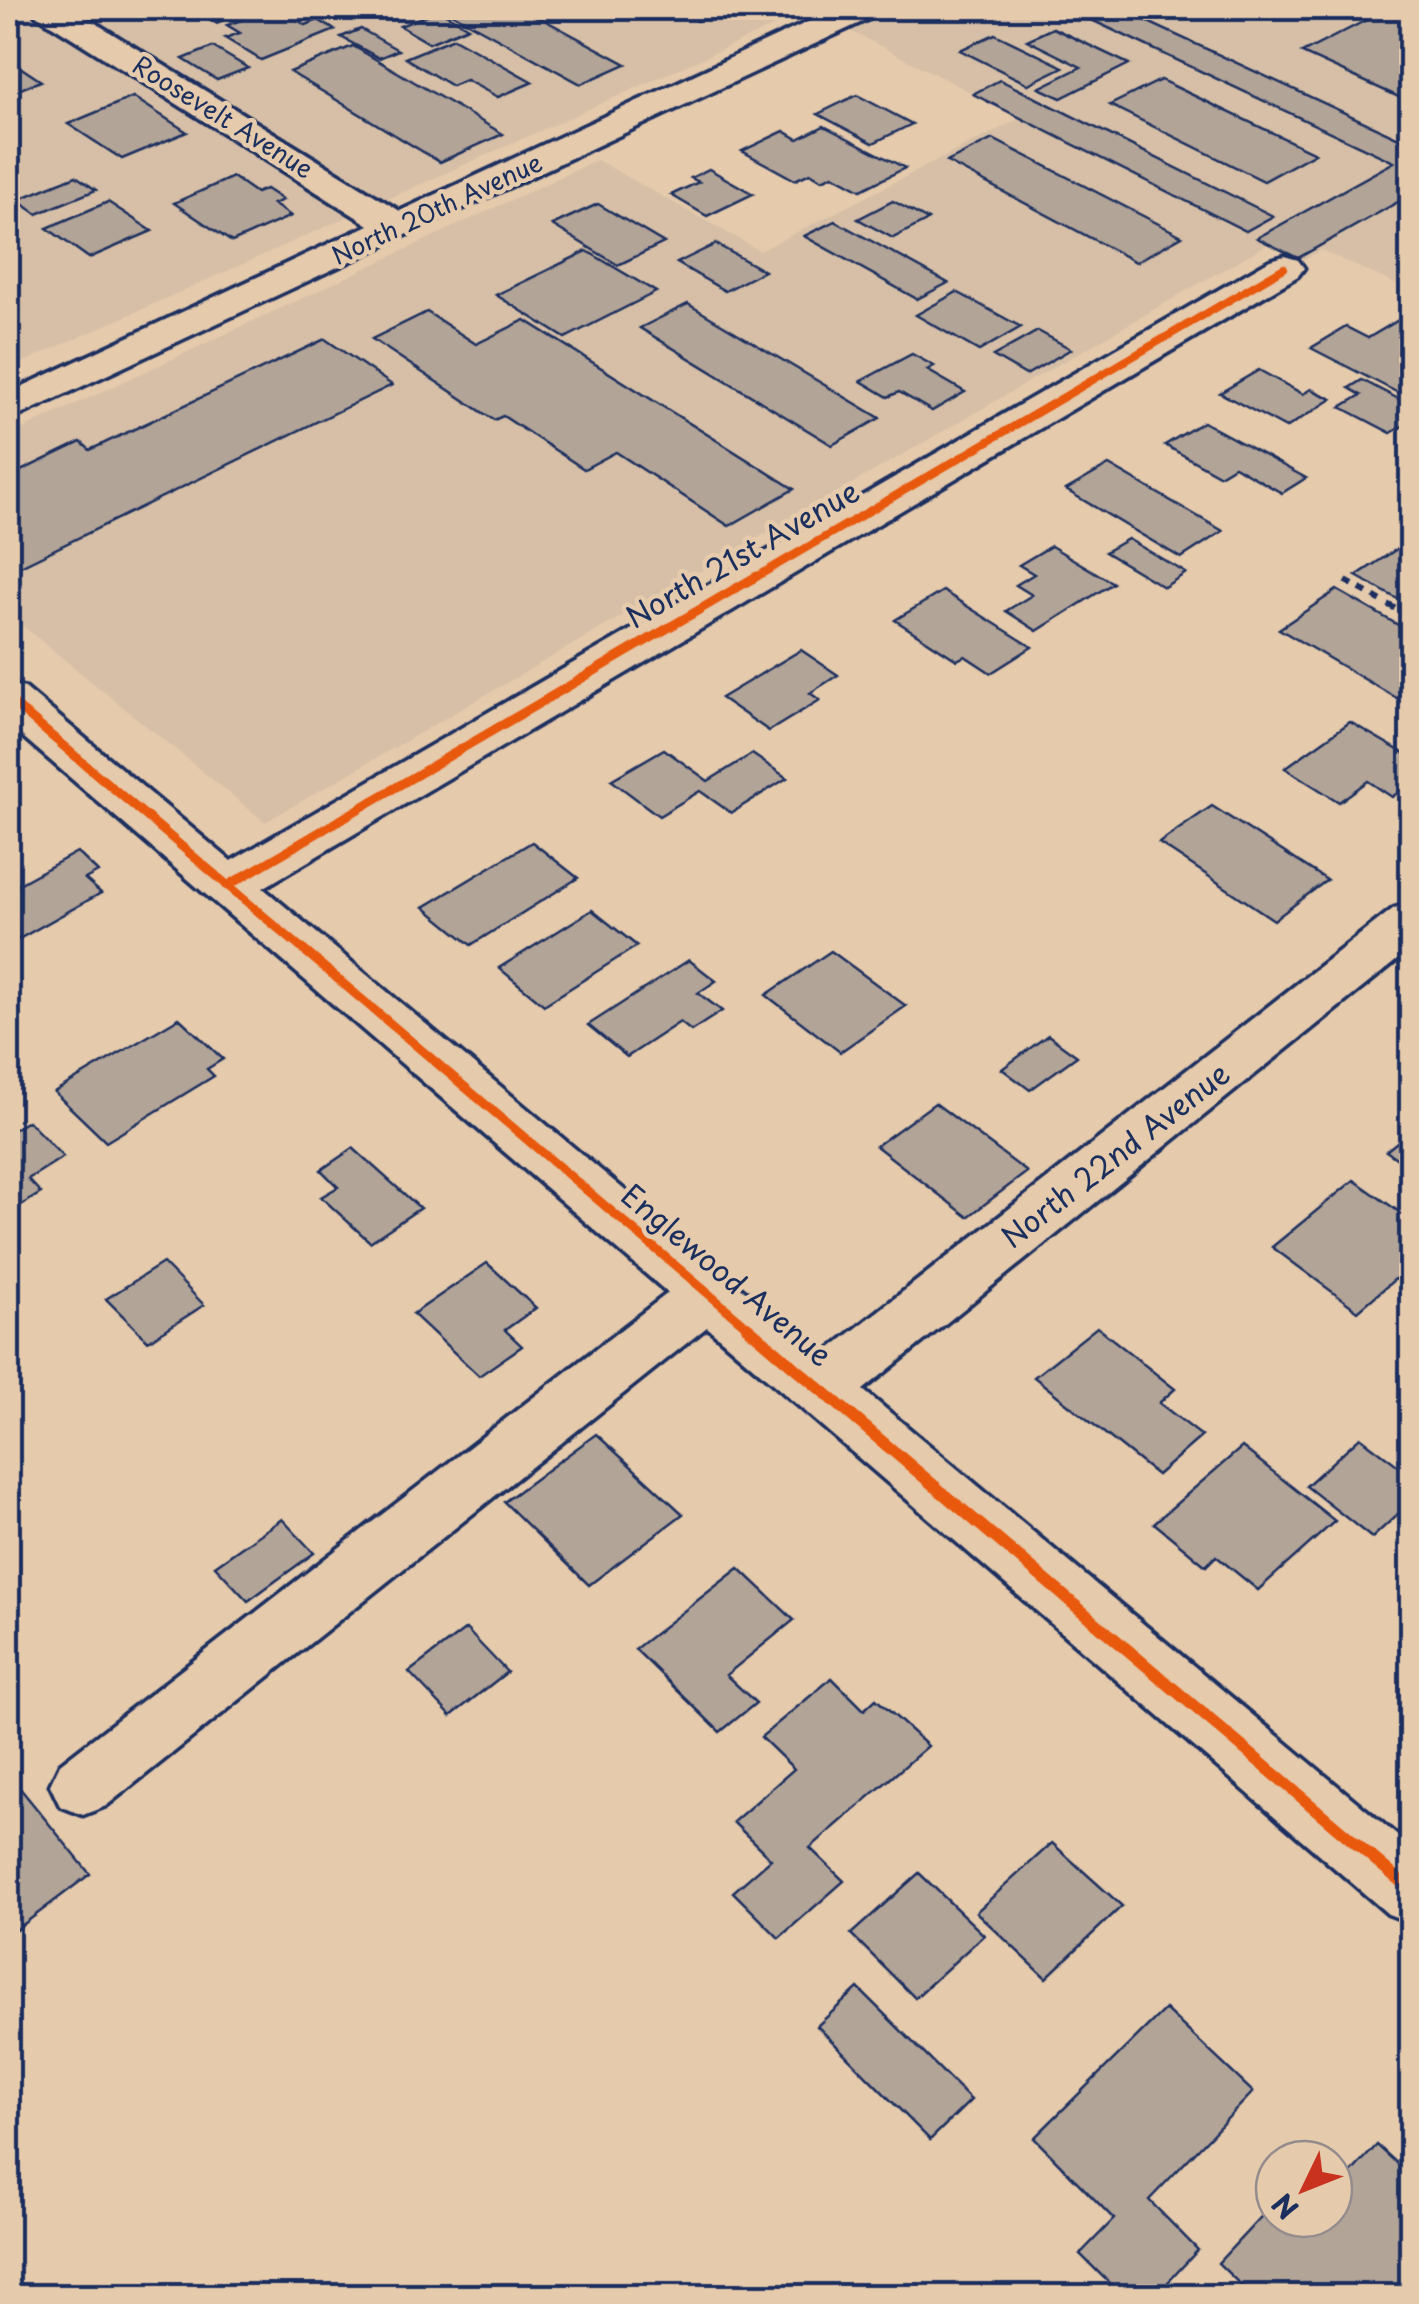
<svg xmlns="http://www.w3.org/2000/svg" width="1419" height="2304" viewBox="0 0 1419 2304" font-family="'Playpen Sans',sans-serif">
<style>
.built{fill:#d6bfa6}
.building{fill:#b3a498;stroke:#1b2f5e;stroke-width:2.5}
.lines{fill:none;stroke-linecap:round;stroke-linejoin:round}
.minor-casing{stroke:#1b2f5e;stroke-width:7}
.path{stroke:#1b2f5e;stroke-width:6;stroke-dasharray:8 8;stroke-linecap:butt}
.minor{fill:#e5caac;fill-rule:evenodd}
.cycleway-far2-casing{stroke:#e5caac;stroke-width:12}
.cycleway-far1-casing{stroke:#e5caac;stroke-width:15}
.cycleway-casing{stroke:#e5caac;stroke-width:19}
.cycleway-far2{stroke:#e8590c;stroke-width:8}
.cycleway-far1{stroke:#e8590c;stroke-width:9}
.cycleway{stroke:#e8590c;stroke-width:12}
.labels{text-anchor:middle;stroke-width:9;stroke-linejoin:round;paint-order:stroke}
.far-street-label{font-size:25px;fill:#1b2f5e;stroke:#e5caac}
.street-label{font-size:30px;fill:#1b2f5e;stroke:#e5caac}
</style>
<rect width="100%" height="100%" fill="#e5caac"/>
<filter id="ink" filterUnits="userSpaceOnUse"><feTurbulence type="fractalNoise" baseFrequency=".01" numOctaves="2"/><feDisplacementMap in="SourceGraphic" scale="20" xChannelSelector="R" yChannelSelector="G"/><feConvolveMatrix kernelMatrix="1 2 1 2 8 2 1 2 1" color-interpolation-filters="sRGB"/></filter>
<g filter="url(#ink)">
<!-- built -->
<g class="built">
<path d="M 8,8 L 814,8 L 8,369 Z"/>
<path d="M 903,8 L 1411,8 L 1411,291 L 1321,250 L 1305,259 L 1271,242 L 265,822 L 8,614 L 8,436 L 597,160 L 760,251 L 1021,118 L 851,31 Z"/>
</g>
<!-- building -->
<g class="building">
<path d="M 190,8 L 254,8 L 216,23 Z"/>
<path d="M 276,8 L 306,25 L 318,20 L 335,30 L 261,60 L 225,38 L 240,33 L 227,25 Z"/>
<path d="M 442,8 L 522,8 L 626,64 L 581,84 Z"/>
<path d="M 671,8 L 728,8 L 697,21 Z"/>
<path d="M 1066,8 L 1118,8 L 1412,144 L 1412,194 L 1298,258 L 1257,238 L 1394,162 Z"/>
<path d="M 1390,8 L 1412,14 L 1412,103 L 1302,53 Z"/>
<path d="M 439,10 L 468,27 L 429,43 L 400,26 Z"/>
<path d="M 1053,28 L 1129,64 L 1061,98 L 1039,88 L 1081,67 L 1027,40 Z"/>
<path d="M 361,29 L 398,50 L 379,58 L 341,37 Z"/>
<path d="M 995,34 L 1063,67 L 1028,84 L 960,50 Z"/>
<path d="M 454,38 L 533,82 L 498,97 L 466,80 L 452,86 L 405,58 Z"/>
<path d="M 353,46 L 503,134 L 440,162 L 290,72 Z"/>
<path d="M 213,47 L 248,68 L 217,80 L 183,59 Z"/>
<path d="M 8,59 L 41,81 L 8,94 Z"/>
<path d="M 1000,80 L 1273,216 L 1246,231 L 973,94 Z"/>
<path d="M 1161,80 L 1315,153 L 1264,181 L 1110,105 Z"/>
<path d="M 857,95 L 912,124 L 873,143 L 818,114 Z"/>
<path d="M 133,97 L 187,132 L 122,159 L 68,124 Z"/>
<path d="M 824,126 L 905,168 L 861,190 L 833,175 L 822,180 L 810,173 L 795,180 L 742,151 L 784,131 L 798,139 Z"/>
<path d="M 993,139 L 1182,236 L 1136,262 L 947,162 Z"/>
<path d="M 709,169 L 753,194 L 707,216 L 671,195 L 699,182 L 691,178 Z"/>
<path d="M 76,176 L 96,190 L 37,214 L 17,200 Z"/>
<path d="M 233,177 L 256,193 L 266,189 L 283,200 L 273,204 L 291,216 L 232,242 L 174,203 Z"/>
<path d="M 893,201 L 928,220 L 893,238 L 858,219 Z"/>
<path d="M 108,202 L 152,231 L 89,258 L 47,228 Z"/>
<path d="M 598,204 L 664,243 L 618,265 L 552,225 Z"/>
<path d="M 835,221 L 948,283 L 917,299 L 804,236 Z"/>
<path d="M 716,244 L 764,271 L 725,291 L 677,263 Z"/>
<path d="M 587,251 L 656,292 L 565,338 L 496,295 Z"/>
<path d="M 957,292 L 1021,327 L 979,351 L 916,315 Z"/>
<path d="M 688,304 L 880,418 L 832,445 L 640,328 Z"/>
<path d="M 427,312 L 476,344 L 525,320 L 794,489 L 729,526 L 616,452 L 584,469 L 503,416 L 494,420 L 372,339 Z"/>
<path d="M 1407,315 L 1412,317 L 1412,400 L 1311,348 L 1346,327 L 1368,338 Z"/>
<path d="M 1038,331 L 1071,349 L 1026,375 L 993,356 Z"/>
<path d="M 325,339 L 392,385 L 8,572 L 8,477 L 81,442 L 90,450 Z"/>
<path d="M 912,354 L 934,366 L 927,370 L 965,392 L 932,411 L 899,392 L 888,397 L 861,381 Z"/>
<path d="M 1259,370 L 1303,394 L 1311,389 L 1332,399 L 1286,428 L 1220,393 Z"/>
<path d="M 1362,380 L 1412,406 L 1412,420 L 1391,433 L 1341,407 L 1361,395 L 1349,388 Z"/>
<path d="M 1203,422 L 1306,478 L 1282,493 L 1234,466 L 1219,475 L 1165,445 Z"/>
<path d="M 1109,465 L 1223,531 L 1181,558 L 1066,490 Z"/>
<path d="M 1128,539 L 1186,573 L 1164,587 L 1105,552 Z"/>
<path d="M 1412,539 L 1412,607 L 1356,576 Z"/>
<path d="M 1051,546 L 1113,583 L 1037,631 L 1006,611 L 1032,595 L 1016,585 L 1034,574 L 1019,565 Z"/>
<path d="M 1337,590 L 1412,633 L 1412,707 L 1279,629 Z"/>
<path d="M 943,591 L 1032,647 L 991,673 L 965,656 L 957,660 L 895,620 Z"/>
<path d="M 801,650 L 838,675 L 810,693 L 820,700 L 769,731 L 721,698 Z"/>
<path d="M 1350,722 L 1412,758 L 1412,782 L 1392,797 L 1368,781 L 1339,802 L 1285,768 Z"/>
<path d="M 664,749 L 708,781 L 752,754 L 787,778 L 731,813 L 700,791 L 659,816 L 611,780 Z"/>
<path d="M 1212,806 L 1327,880 L 1274,920 L 1159,843 Z"/>
<path d="M 532,842 L 578,878 L 471,945 L 424,907 Z"/>
<path d="M 77,852 L 98,872 L 85,879 L 101,893 L 8,945 L 8,890 Z"/>
<path d="M 592,910 L 637,946 L 544,1005 L 499,968 Z"/>
<path d="M 831,951 L 906,1006 L 840,1052 L 766,995 Z"/>
<path d="M 689,960 L 716,981 L 698,993 L 722,1011 L 691,1031 L 680,1022 L 627,1057 L 588,1025 Z"/>
<path d="M 179,1018 L 223,1059 L 207,1069 L 214,1076 L 106,1142 L 54,1092 Z"/>
<path d="M 1048,1035 L 1077,1056 L 1030,1090 L 1002,1069 Z"/>
<path d="M 935,1103 L 1027,1172 L 968,1217 L 876,1146 Z"/>
<path d="M 28,1121 L 63,1157 L 28,1179 L 41,1193 L 8,1213 L 8,1133 Z"/>
<path d="M 1412,1130 L 1412,1169 L 1386,1151 Z"/>
<path d="M 353,1148 L 420,1208 L 370,1242 L 321,1197 L 338,1187 L 321,1170 Z"/>
<path d="M 1354,1180 L 1412,1221 L 1412,1291 L 1395,1279 L 1358,1311 L 1272,1247 Z"/>
<path d="M 163,1263 L 204,1305 L 148,1341 L 106,1299 Z"/>
<path d="M 487,1263 L 536,1308 L 505,1330 L 522,1346 L 479,1376 L 413,1314 Z"/>
<path d="M 1097,1327 L 1175,1389 L 1159,1403 L 1202,1436 L 1157,1475 L 1034,1377 Z"/>
<path d="M 596,1434 L 683,1514 L 589,1585 L 504,1502 Z"/>
<path d="M 1360,1437 L 1412,1476 L 1412,1501 L 1372,1538 L 1306,1486 Z"/>
<path d="M 1242,1447 L 1335,1521 L 1258,1590 L 1216,1556 L 1206,1566 L 1154,1523 Z"/>
<path d="M 282,1519 L 314,1553 L 248,1601 L 215,1566 Z"/>
<path d="M 739,1568 L 794,1620 L 726,1675 L 756,1703 L 720,1732 L 635,1649 Z"/>
<path d="M 466,1629 L 507,1672 L 451,1716 L 409,1672 Z"/>
<path d="M 832,1678 L 864,1710 L 876,1699 L 928,1746 L 810,1848 L 844,1881 L 779,1938 L 733,1892 L 771,1859 L 733,1822 L 794,1769 L 761,1737 Z"/>
<path d="M 19,1787 L 90,1874 L 8,1936 L 8,1796 Z"/>
<path d="M 1052,1843 L 1122,1906 L 1046,1978 L 976,1912 Z"/>
<path d="M 919,1873 L 984,1935 L 915,1998 L 851,1934 Z"/>
<path d="M 858,1988 L 971,2100 L 930,2140 L 817,2026 Z"/>
<path d="M 1165,2009 L 1253,2092 L 1149,2200 L 1198,2250 L 1155,2296 L 1122,2296 L 1080,2254 L 1114,2219 L 1034,2138 Z"/>
<path d="M 1377,2145 L 1412,2177 L 1412,2273 L 1391,2296 L 1252,2296 L 1218,2263 L 1274,2203 L 1274,2219 L 1334,2219 L 1334,2191 Z"/>
</g>
<g class="lines">
<defs>
<g id="minor">
<path d="M 31,8 L 71,8 L 400,211 L 838,8 L 882,8 L 877,15 L 8,421 L 8,393 L 369,225 L 36,15 Z"/>
<path d="M 1284,256 L 1298,260 L 1304,268 L 1298,276 L 263,888 L 822,1355 L 1394,908 L 1412,903 L 1412,948 L 863,1390 L 1412,1848 L 1412,1923 L 1388,1914 L 707,1327 L 106,1806 L 83,1815 L 60,1806 L 50,1785 L 60,1764 L 668,1293 L 8,724 L 8,684 L 25,688 L 231,861 L 1270,260 Z"/>
</g>
</defs>
<!-- minor casing -->
<use href="#minor" class="minor-casing"/>
<!-- path -->
<path class="path" d="M 1346,581 L 1412,618"/>
<!-- minor -->
<use href="#minor" class="minor"/>
<defs>
<path id="cycleway-far2" d="M 753,579 L 1284,268"/>
<g id="cycleway-far1">
<path d="M 8,699 L 750,1329"/>
<path d="M 227,886 L 757,576"/>
</g>
<path id="cycleway" d="M 747,1327 L 1412,1891"/>
</defs>
<!-- cycleway-far2 casing -->
<use href="#cycleway-far2" class="cycleway-far2-casing"/>
<!-- cycleway-far1 casing -->
<use href="#cycleway-far1" class="cycleway-far1-casing"/>
<!-- cycleway casing -->
<use href="#cycleway" class="cycleway-casing"/>
<!-- cycleway-far2 -->
<use href="#cycleway-far2" class="cycleway-far2"/>
<!-- cycleway-far1 -->
<use href="#cycleway-far1" class="cycleway-far1"/>
<!-- cycleway -->
<use href="#cycleway" class="cycleway"/>
</g>
</g>
<g class="labels">
<!-- far-street labels -->
<g class="far-street-label">
<text transform="translate(223 117) rotate(32)" y="9">Roosevelt Avenue</text>
<text transform="translate(437 209) rotate(-25)" y="9">North 20th Avenue</text>
</g>
<!-- street labels -->
<g class="street-label">
<text transform="translate(743 555) rotate(-30)" y="10">North 21st Avenue</text>
<text transform="translate(1116 1156) rotate(-38)" y="10">North 22nd Avenue</text>
<text transform="translate(726 1276) rotate(40)" y="10">Englewood Avenue</text>
</g>
</g>
<!-- margin -->
<rect width="1419" height="2304" fill="none" stroke="#e5caac" stroke-width="40"/>
<rect x="20" y="20" width="1379" height="2264" fill="none" stroke="#1b2f5e" stroke-width="4" filter="url(#ink)"/>
<!-- north arrow -->
<g transform="translate(1304 2189) rotate(227)"><circle r="48" fill="#e5caac" stroke="#948c8d" stroke-width="2.5"/>
<path d="M0-8L18 38L0 25L-18 38Z" fill="#c8321e"/>
<text y="-15" font-size="28" font-weight="bold" text-anchor="middle" fill="#1b2f5e">N</text>
</g>
</svg>
